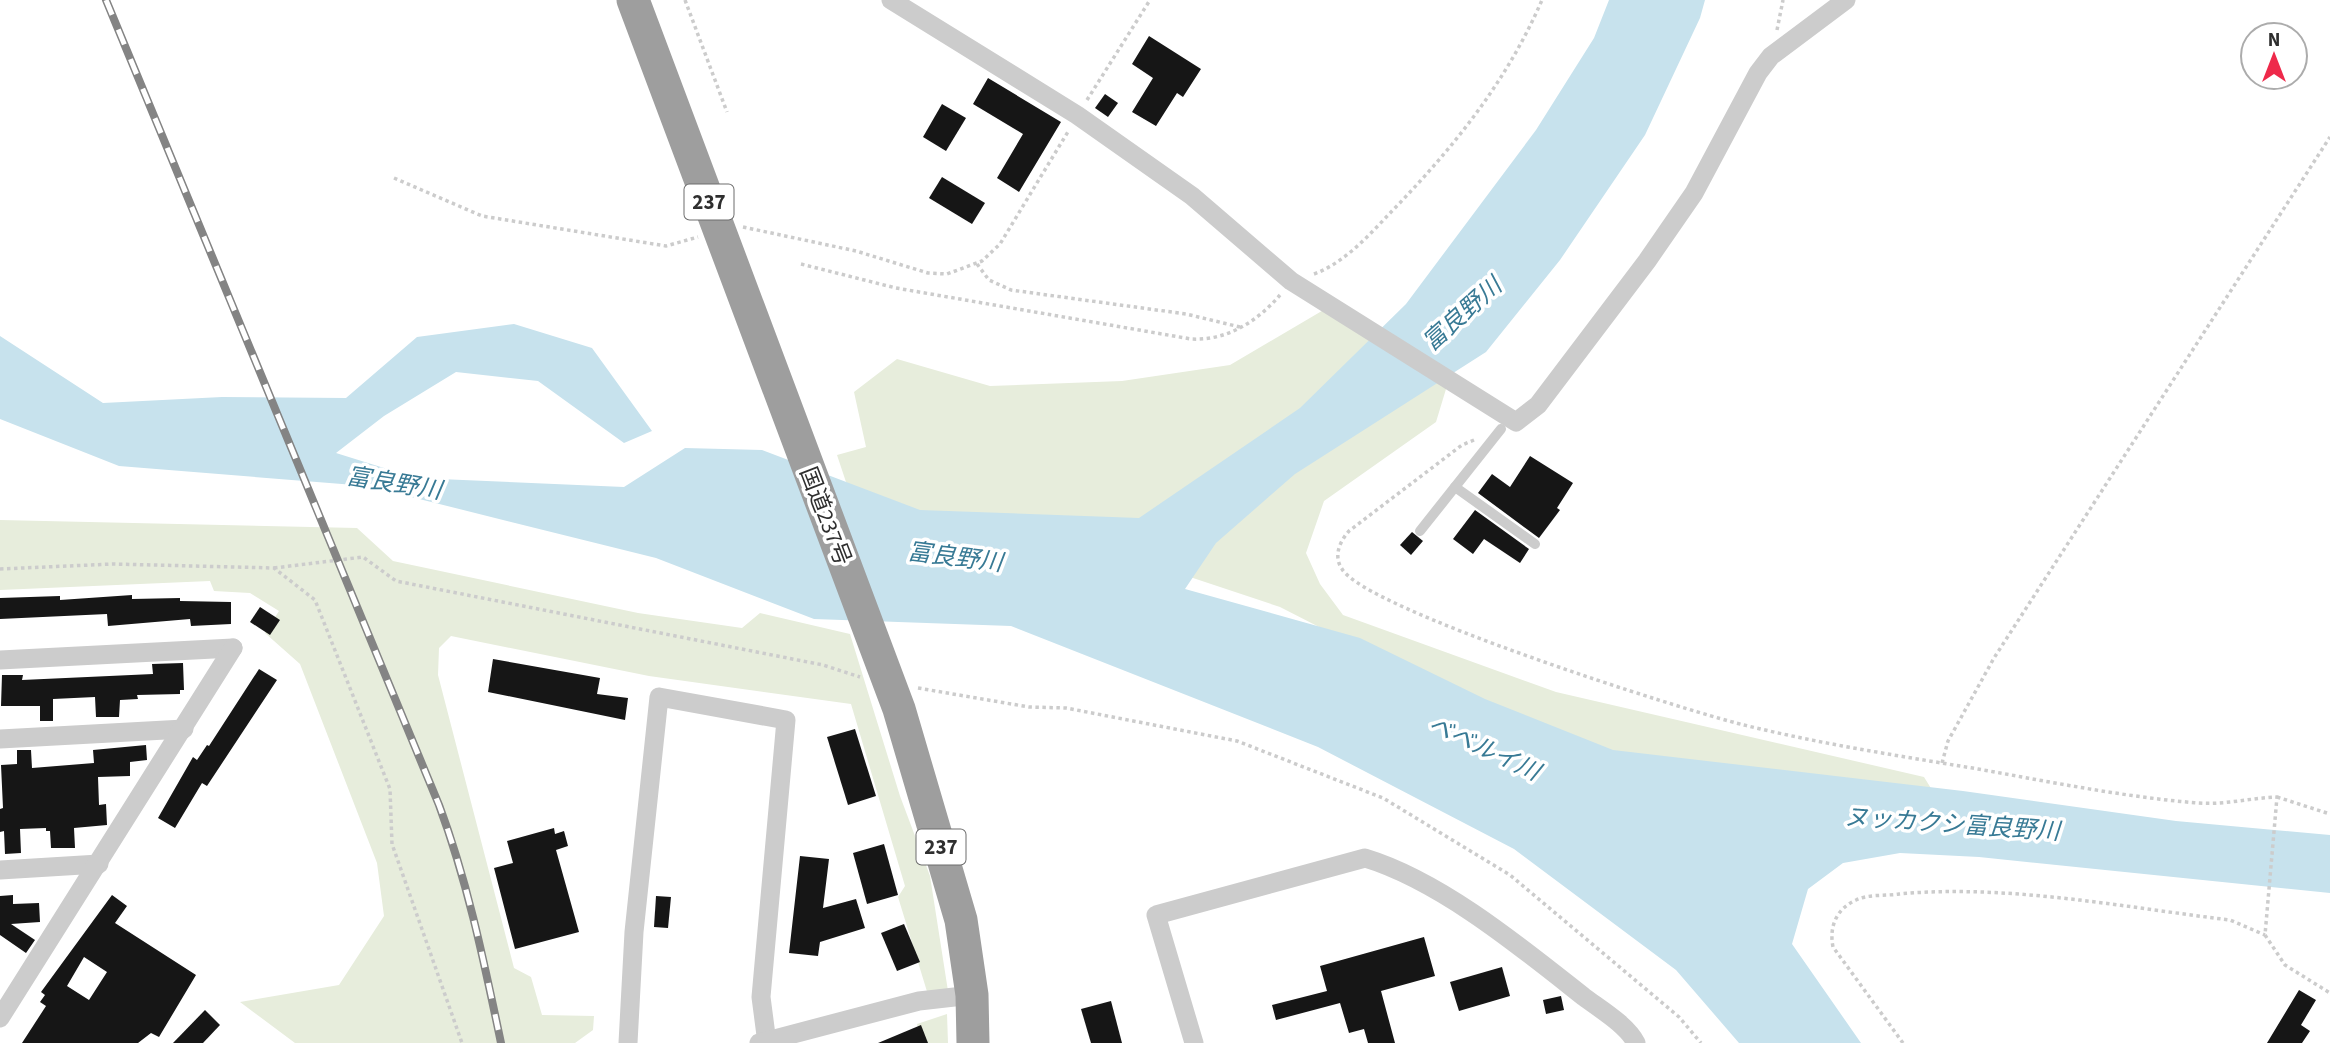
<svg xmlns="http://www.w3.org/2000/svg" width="2330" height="1043" viewBox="0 0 2330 1043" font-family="'Source Sans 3','Noto Sans JP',sans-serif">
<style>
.green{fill:#e7eddc}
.water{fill:#c7e2ed}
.building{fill:#161616;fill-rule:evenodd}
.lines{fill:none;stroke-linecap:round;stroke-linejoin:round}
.path{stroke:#ccc;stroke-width:3.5;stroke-dasharray:3.5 3.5;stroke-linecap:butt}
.service{stroke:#ccc;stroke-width:10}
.minor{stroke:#ccc;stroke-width:19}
.trunk{stroke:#9e9e9e;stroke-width:33}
.rail-casing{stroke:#848484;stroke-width:8}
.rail{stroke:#fff;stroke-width:5;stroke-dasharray:16;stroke-linecap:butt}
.labels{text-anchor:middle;stroke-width:7;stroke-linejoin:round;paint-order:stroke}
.shield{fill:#fff;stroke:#6d6d6d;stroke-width:2}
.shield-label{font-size:21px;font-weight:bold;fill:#2f2f2f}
.street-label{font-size:23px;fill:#2f2f2f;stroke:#fff}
.water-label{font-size:24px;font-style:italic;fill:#387a95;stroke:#fff}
</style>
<rect width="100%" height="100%" fill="#fff"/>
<!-- green -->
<g class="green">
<path d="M 1332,305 L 1453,366 L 1436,422 L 1324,501 L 1306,553 L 1320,584 L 1343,615 L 1556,692 L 1924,777 L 1937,798 L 1660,782 L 1499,719 L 1280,607 L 1187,576 L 875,502 L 846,482 L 837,455 L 866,447 L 854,392 L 897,359 L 990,386 L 1122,381 L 1230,365 Z"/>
<path d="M 0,520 L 357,528 L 393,561 L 638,613 L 742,628 L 760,613 L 850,634 L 900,796 L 930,876 L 948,991 L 929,998 L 898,897 L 905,886 L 851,704 L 649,676 L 451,636 L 439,648 L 438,675 L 514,968 L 531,977 L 542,1015 L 594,1016 L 593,1030 L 575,1043 L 295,1043 L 240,1002 L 339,985 L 384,916 L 377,863 L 300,664 L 265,633 L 279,611 L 250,593 L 214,591 L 210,581 L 0,590 Z"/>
<path d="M 947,1014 L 948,1043 L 922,1043 L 917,1024 Z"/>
</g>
<!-- water -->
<path class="water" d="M 1609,0 L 1705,0 L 1700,18 L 1645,135 L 1560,260 L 1486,352 L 1295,474 L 1216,543 L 1185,589 L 1360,638 L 1485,699 L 1613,750 L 1963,791 L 2176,821 L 2330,835 L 2330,893 L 1979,857 L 1900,853 L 1843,863 L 1808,889 L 1792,944 L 1861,1043 L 1739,1043 L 1676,970 L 1514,849 L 1318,747 L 1011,626 L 814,619 L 656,558 L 367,486 L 119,466 L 0,419 L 0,336 L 103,403 L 222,397 L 346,398 L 417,337 L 514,324 L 592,348 L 652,431 L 624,443 L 538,381 L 456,372 L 384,416 L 336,453 L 416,478 L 624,487 L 685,448 L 762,450 L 920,510 L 1139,518 L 1300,408 L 1406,304 L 1536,130 L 1594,38 Z"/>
<!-- building -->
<g class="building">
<path d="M 1149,36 L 1201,69 L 1183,97 L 1177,93 L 1156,126 L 1132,112 L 1153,78 L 1132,64 Z"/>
<path d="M 988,78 L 1061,122 L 1019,192 L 997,178 L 1023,134 L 973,104 Z"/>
<path d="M 1105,94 L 1118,103 L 1108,117 L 1095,108 Z"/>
<path d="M 942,104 L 966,118 L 946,151 L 923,137 Z"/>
<path d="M 942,177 L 985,203 L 972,224 L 929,198 Z"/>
<path d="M 1530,456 L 1573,483 L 1557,508 L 1560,510 L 1539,538 L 1478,493 L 1492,474 L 1510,487 Z"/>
<path d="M 1475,510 L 1529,549 L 1520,563 L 1484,539 L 1473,554 L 1453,539 Z"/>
<path d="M 1412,532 L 1423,541 L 1411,555 L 1400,545 Z"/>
<path d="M 132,595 L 132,599 L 180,598 L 180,601 L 231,602 L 231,624 L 191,626 L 190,619 L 108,626 L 107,614 L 0,619 L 0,598 L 60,596 L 60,600 Z"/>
<path d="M 260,607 L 280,620 L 270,635 L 250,622 Z"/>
<path d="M 493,659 L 600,678 L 597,694 L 628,698 L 625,720 L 488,692 Z"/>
<path d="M 183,663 L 184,690 L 180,690 L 180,694 L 137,695 L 138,699 L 120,700 L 119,717 L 96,717 L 95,697 L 53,699 L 53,721 L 40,721 L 40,706 L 1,706 L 2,675 L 23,675 L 22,680 L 153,674 L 152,664 Z"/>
<path d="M 259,669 L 277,680 L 207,786 L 202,783 L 175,828 L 158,818 L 193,757 L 197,760 L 207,745 L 209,746 Z"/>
<path d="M 855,729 L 876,796 L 848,805 L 827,737 Z"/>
<path d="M 146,745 L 147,760 L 130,762 L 130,776 L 98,777 L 99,805 L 106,804 L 107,825 L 74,828 L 75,848 L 51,848 L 50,831 L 46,831 L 46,828 L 20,829 L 21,853 L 5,854 L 4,831 L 0,832 L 0,809 L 3,808 L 1,765 L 17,764 L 17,750 L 31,750 L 32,768 L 94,763 L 93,750 Z"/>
<path d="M 554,828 L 555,834 L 564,831 L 568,846 L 556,850 L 579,932 L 515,949 L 494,868 L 513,863 L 507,841 Z"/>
<path d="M 884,844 L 898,895 L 867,904 L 853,853 Z"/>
<path d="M 800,856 L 829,859 L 823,908 L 856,899 L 865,928 L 820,942 L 818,956 L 789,953 Z"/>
<path d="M 13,895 L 13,904 L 39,903 L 40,922 L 11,924 L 35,940 L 26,953 L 0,935 L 0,896 Z"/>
<path d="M 112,895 L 127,906 L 115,923 L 196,975 L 159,1037 L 151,1033 L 138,1043 L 22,1043 L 46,1006 L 40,1002 L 45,995 L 41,992 ZM 84,957 L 107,972 L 89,1000 L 67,986 Z"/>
<path d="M 656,896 L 671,897 L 668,928 L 654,927 Z"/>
<path d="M 904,924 L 920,962 L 897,971 L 881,933 Z"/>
<path d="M 1424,937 L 1435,976 L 1381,991 L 1395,1043 L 1368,1043 L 1364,1029 L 1349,1033 L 1340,1003 L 1276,1020 L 1272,1005 L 1327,991 L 1320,966 Z"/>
<path d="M 1502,967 L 1510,996 L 1459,1011 L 1450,982 Z"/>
<path d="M 2299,990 L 2316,1000 L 2301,1025 L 2310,1031 L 2302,1043 L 2267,1043 Z"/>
<path d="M 1561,996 L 1564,1010 L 1546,1014 L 1543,1000 Z"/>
<path d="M 1111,1001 L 1122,1043 L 1091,1043 L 1081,1009 Z"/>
<path d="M 205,1010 L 220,1025 L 203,1043 L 173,1043 Z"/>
<path d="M 921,1025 L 928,1043 L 878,1043 Z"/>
</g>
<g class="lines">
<!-- path -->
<g class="path">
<path d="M 685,0 L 727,112"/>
<path d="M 1777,30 L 1783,0"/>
<path d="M 1087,100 L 1150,0"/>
<path d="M 394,178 L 482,216 L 666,246 L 698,237"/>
<path d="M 743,227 L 856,251 L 928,273 L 947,274 L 982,261 L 1000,244 L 1069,130"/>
<path d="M 801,264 L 896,288 L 1191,339 C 1226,341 1257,322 1280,295"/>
<path d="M 977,264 L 989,280 L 1011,290 L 1186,314 L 1240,327"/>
<path d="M 1314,274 C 1346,262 1370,234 1393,210 C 1454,147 1507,81 1542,0"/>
<path d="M 1474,440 L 1462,445 L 1349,531 C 1340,541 1333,556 1342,569 C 1367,610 1683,710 1744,725 C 1821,744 1900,756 1978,769 C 2051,782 2124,797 2198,803 C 2225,805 2250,798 2277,797 L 2265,935 L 2285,965 L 2330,993"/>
<path d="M 274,568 L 363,557 L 396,581 L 823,665 L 860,677"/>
<path d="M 0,569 L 113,564 L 274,568 L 315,600 L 390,789 L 392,844 L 462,1043"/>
<path d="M 918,688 L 1029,707 L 1066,708 L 1237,741 L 1383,798 L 1510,875 L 1679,1017 L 1701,1043"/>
<path d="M 1942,763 L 1948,741 L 1994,658 L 2330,137"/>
<path d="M 2277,797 L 2330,814"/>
<path d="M 1903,1043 L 1833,947 C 1829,927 1836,909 1856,900 C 1868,894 1886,896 1899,894 C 2008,884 2122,907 2230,920 L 2265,935"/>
</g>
<!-- service -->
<g class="service">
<path d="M 1455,487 L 1535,544"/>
<path d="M 1420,531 L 1501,429"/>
</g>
<!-- minor -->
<g class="minor">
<path d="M 891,0 L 1077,115 L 1192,196 L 1291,281 L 1516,422 L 1538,405 L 1647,261 L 1694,193 L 1758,73 L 1771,56 L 1846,0"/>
<path d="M 0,660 L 233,648"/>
<path d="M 0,739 L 184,729"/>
<path d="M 0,870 L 99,864"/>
<path d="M 0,1018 L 233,648"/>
<path d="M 628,1043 L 634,932 L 659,697 L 786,720 L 761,997 L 767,1043"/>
<path d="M 759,1043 L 919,1001 L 972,995"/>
<path d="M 1194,1043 L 1156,915 L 1365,858 C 1441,881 1522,948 1584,997 C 1600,1009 1627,1025 1636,1043"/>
</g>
<!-- trunk -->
<path class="trunk" d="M 633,0 L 899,709 L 961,920 L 972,995 L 973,1043"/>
<defs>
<path id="rail" d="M 106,0 L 439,805 C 468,883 484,962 501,1043"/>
</defs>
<!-- rail casing -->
<use href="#rail" class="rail-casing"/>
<!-- rail -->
<use href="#rail" class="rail"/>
</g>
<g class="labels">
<!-- shield labels -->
<g class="shield">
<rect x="684.5" y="184.5" width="49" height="35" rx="5"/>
<rect x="916.5" y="829.5" width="49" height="35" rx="5"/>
</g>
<g class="shield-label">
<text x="709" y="209">237</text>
<text x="941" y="854">237</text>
</g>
<!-- street labels -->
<g class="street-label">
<text transform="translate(826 516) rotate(69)" y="8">国道237号</text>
</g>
<!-- water labels -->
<g class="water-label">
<text transform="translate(1462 314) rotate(-42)" y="8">富良野川</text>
<text transform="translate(394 483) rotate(9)" y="8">富良野川</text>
<text transform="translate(955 557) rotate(7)" y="8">富良野川</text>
<text transform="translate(1484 748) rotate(25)" y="8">ベベルイ川</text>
<text transform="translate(1952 824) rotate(4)" y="8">ヌッカクシ富良野川</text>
</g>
</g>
<!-- north arrow -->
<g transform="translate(2274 56)"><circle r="33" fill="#ffffff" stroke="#acacac" stroke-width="2"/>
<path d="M0-5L12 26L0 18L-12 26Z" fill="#ee294a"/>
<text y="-10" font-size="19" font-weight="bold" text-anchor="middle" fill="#2f2f2f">N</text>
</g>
</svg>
